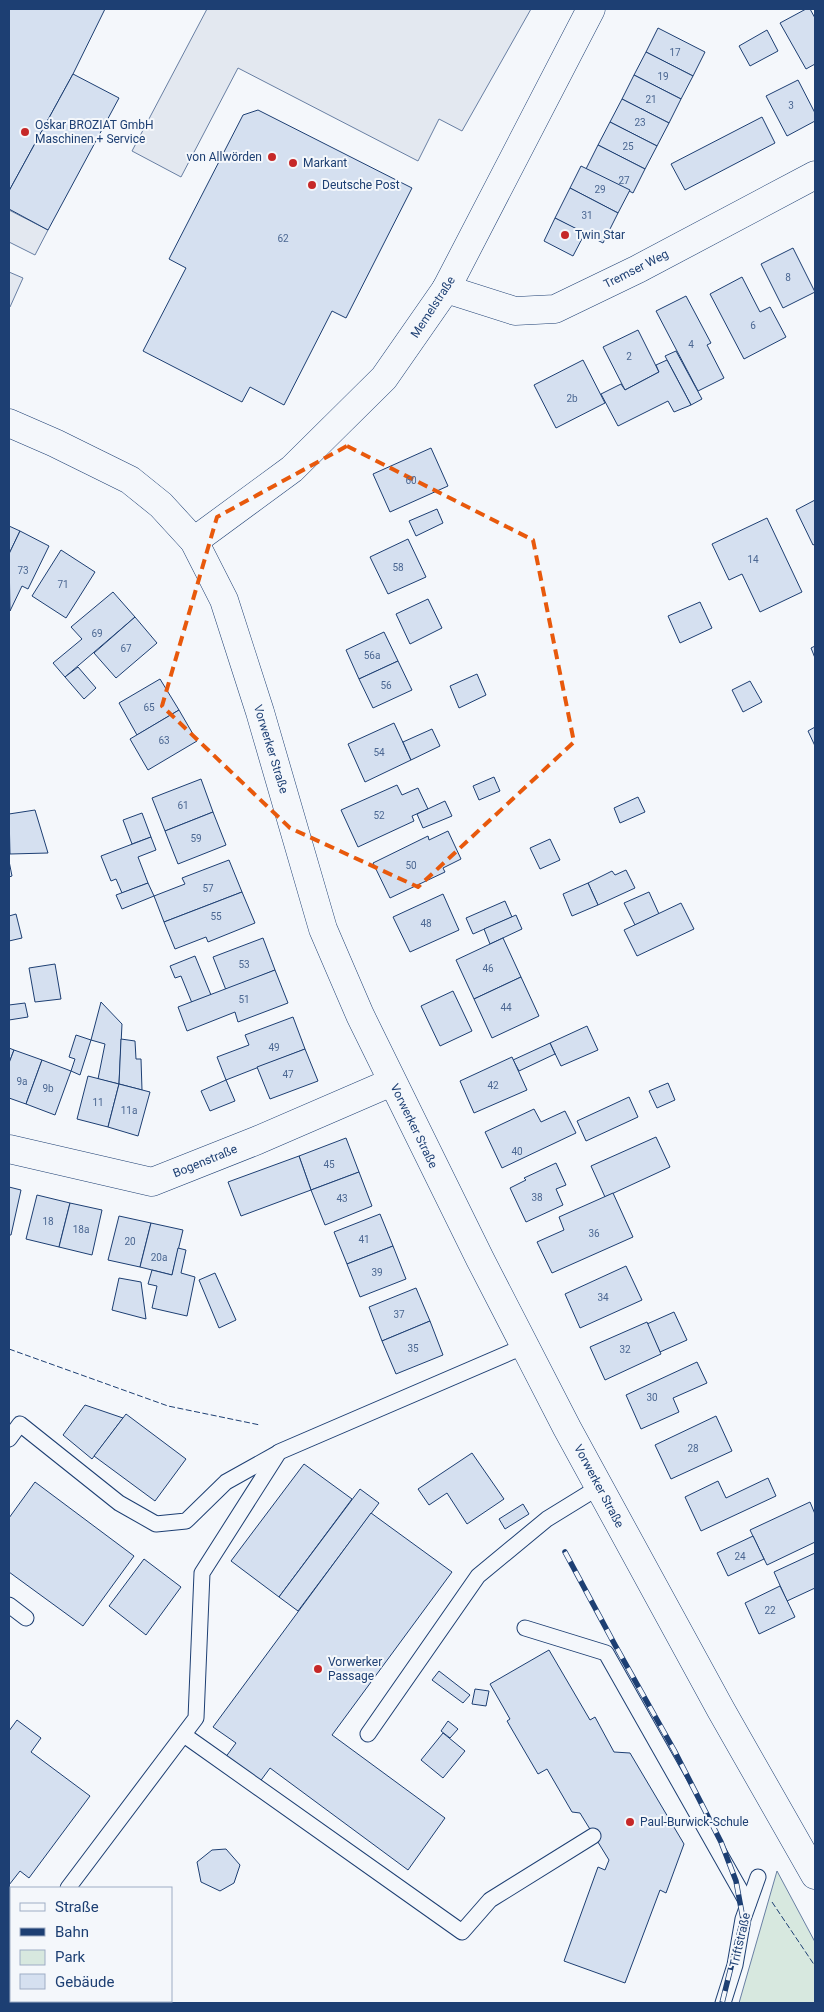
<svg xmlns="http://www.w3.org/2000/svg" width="824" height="2012" viewBox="0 0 824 2012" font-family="Roboto,sans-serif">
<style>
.green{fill:#d7e8df;stroke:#687fa3}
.parking{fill:#e3e8f0;stroke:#687fa3}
.building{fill:#d5e0f0;stroke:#1d3f73}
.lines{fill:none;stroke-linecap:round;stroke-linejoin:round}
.lane-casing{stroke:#1d3f73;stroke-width:17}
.street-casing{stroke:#1d3f73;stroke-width:29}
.secondary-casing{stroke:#1d3f73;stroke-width:29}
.lane{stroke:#f4f7fb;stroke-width:15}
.street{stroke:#f4f7fb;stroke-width:28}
.secondary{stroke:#f4f7fb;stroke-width:28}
.rail-casing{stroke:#1d3f73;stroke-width:5.5}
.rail{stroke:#f4f7fb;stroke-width:4;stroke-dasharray:11;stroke-linecap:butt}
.fence{stroke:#1d3f73;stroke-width:1;stroke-dasharray:6 2.5;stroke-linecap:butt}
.marked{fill:none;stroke:#e8590c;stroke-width:4;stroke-dasharray:10 6;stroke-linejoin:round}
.poi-dot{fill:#c62828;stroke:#f4f7fb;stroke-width:2}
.labels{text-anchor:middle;stroke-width:4;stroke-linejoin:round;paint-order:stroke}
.number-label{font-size:10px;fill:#4b6792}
.poi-label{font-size:12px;fill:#1d3f73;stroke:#f4f7fb;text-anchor:start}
.street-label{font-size:12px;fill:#1d3f73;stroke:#f4f7fb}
</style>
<rect width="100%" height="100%" fill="#f4f7fb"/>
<!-- green -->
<path class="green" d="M 777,1871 L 815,1942 L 815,2003 L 739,2003 Z"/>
<!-- parking -->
<g class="parking">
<path d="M 207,9 L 531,9 L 462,131 L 439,119 L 418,161 L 238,68 L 181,177 L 132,151 Z"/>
<path d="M 9,210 L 48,230 L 35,255 L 9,242 Z"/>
<path d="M 9,272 L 23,278 L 10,307 L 9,306 Z"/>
</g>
<!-- building -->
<g class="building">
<path d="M 10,9 L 105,9 L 73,74 L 9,191 L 9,12 Z"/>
<path d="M 806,9 L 810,9 L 815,18 L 815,64 L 806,69 L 780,23 Z"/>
<path d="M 658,28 L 705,52 L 693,76 L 646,52 Z"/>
<path d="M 767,30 L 778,51 L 750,66 L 739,46 Z"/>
<path d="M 646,52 L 693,76 L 681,99 L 634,75 Z"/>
<path d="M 73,74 L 119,98 L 48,230 L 9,209 L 9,191 Z"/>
<path d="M 634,75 L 681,99 L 669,123 L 622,99 Z"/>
<path d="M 798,80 L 815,113 L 815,121 L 787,136 L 766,96 Z"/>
<path d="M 622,99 L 669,123 L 657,146 L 610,122 Z"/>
<path d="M 258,110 L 412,188 L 346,318 L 332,311 L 284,405 L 250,387 L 242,402 L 143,351 L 186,268 L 169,259 L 243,115 Z"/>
<path d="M 762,117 L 775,143 L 685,190 L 671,164 Z"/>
<path d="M 610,122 L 657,146 L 645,169 L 598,145 Z"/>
<path d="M 598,145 L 645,169 L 633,193 L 586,169 Z"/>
<path d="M 581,166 L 630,190 L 618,213 L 570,188 Z"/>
<path d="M 570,188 L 618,213 L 603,243 L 555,218 Z"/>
<path d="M 555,218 L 585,233 L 573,256 L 544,241 Z"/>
<path d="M 793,248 L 815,292 L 783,308 L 761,264 Z"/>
<path d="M 742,277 L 760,312 L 770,307 L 786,337 L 744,359 L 710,294 Z"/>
<path d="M 686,296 L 711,343 L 707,345 L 724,378 L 698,391 L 656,311 Z"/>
<path d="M 638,330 L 659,372 L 625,390 L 603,347 Z"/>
<path d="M 676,351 L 702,399 L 691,405 L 665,356 Z"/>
<path d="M 583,360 L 605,403 L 556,428 L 534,385 Z"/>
<path d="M 667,360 L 691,405 L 674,412 L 668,401 L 618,426 L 601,394 L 621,384 L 625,390 L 659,372 L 656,365 Z"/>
<path d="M 431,448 L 448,486 L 390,512 L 373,474 Z"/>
<path d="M 815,500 L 815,544 L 813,545 L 796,510 Z"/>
<path d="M 437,509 L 443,523 L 416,536 L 409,521 Z"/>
<path d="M 767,518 L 802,592 L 760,612 L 742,574 L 729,580 L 712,544 Z"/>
<path d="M 9,526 L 20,531 L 9,554 Z"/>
<path d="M 20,531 L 49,546 L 28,589 L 22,586 L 10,611 L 9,554 Z"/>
<path d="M 408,539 L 426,577 L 388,594 L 370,557 Z"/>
<path d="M 61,550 L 95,572 L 66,618 L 32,596 Z"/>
<path d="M 113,592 L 135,617 L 65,677 L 53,663 L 82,639 L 71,627 Z"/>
<path d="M 428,599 L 442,628 L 410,644 L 396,614 Z"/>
<path d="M 700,602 L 712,628 L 680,643 L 668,616 Z"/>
<path d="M 135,617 L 157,643 L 116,678 L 94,653 Z"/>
<path d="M 384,632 L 398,661 L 359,679 L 346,650 Z"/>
<path d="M 815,646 L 815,658 L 811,648 Z"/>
<path d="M 398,661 L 412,690 L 373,708 L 359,679 Z"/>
<path d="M 78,667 L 96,688 L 84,699 L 65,677 Z"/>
<path d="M 477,674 L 486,695 L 459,708 L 450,686 Z"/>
<path d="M 160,679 L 179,710 L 137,735 L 119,703 Z"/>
<path d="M 750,681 L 762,702 L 743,712 L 732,690 Z"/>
<path d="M 179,710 L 197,741 L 148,770 L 130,739 Z"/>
<path d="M 394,723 L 411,760 L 365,782 L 348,744 Z"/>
<path d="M 815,727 L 815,746 L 808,731 Z"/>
<path d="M 432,729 L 440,746 L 411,760 L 403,742 Z"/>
<path d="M 494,777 L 500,791 L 479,800 L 473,786 Z"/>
<path d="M 201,779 L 213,812 L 165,831 L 152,798 Z"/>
<path d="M 397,785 L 402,795 L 418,788 L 428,809 L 412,816 L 414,821 L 358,847 L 341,810 Z"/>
<path d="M 638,797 L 645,812 L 620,823 L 614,808 Z"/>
<path d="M 445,801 L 452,816 L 423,828 L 417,814 Z"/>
<path d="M 35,810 L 48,853 L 10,854 L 9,814 Z"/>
<path d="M 213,812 L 226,845 L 178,864 L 165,831 Z"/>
<path d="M 142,813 L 151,837 L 132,844 L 123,820 Z"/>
<path d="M 448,831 L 461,859 L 443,868 L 445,872 L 390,898 L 373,863 L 428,836 L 429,840 Z"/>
<path d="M 151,837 L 156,850 L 138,857 L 148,883 L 122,893 L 116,879 L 111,881 L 101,856 Z"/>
<path d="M 550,839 L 560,860 L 540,869 L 530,848 Z"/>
<path d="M 229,860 L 242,892 L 164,922 L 154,896 L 185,884 L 182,878 Z"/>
<path d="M 9,861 L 12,876 L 9,877 Z"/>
<path d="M 626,870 L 635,888 L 598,905 L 588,883 L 612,871 L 615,875 Z"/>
<path d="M 148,883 L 154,896 L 122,909 L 116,895 Z"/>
<path d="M 588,883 L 598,905 L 572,916 L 563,894 Z"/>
<path d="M 242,892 L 255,923 L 208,942 L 206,937 L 175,949 L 164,922 Z"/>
<path d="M 649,892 L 659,914 L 635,925 L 624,903 Z"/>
<path d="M 443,894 L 459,930 L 410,952 L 393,917 Z"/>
<path d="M 505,901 L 512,917 L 473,934 L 466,918 Z"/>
<path d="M 681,903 L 694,929 L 637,956 L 624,930 Z"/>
<path d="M 16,914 L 22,938 L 9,941 L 9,916 Z"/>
<path d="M 516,915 L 522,929 L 490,944 L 484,929 Z"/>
<path d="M 263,938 L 275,970 L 226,990 L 213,957 Z"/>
<path d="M 503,938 L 521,977 L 474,999 L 456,960 Z"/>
<path d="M 195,956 L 211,995 L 192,1003 L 181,976 L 175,978 L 170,966 Z"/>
<path d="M 55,964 L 61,999 L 35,1002 L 29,968 Z"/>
<path d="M 275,970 L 288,1003 L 238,1022 L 235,1012 L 187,1031 L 178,1007 Z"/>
<path d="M 521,977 L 539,1016 L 492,1038 L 474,999 Z"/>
<path d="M 453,991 L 472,1031 L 440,1046 L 421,1006 Z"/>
<path d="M 101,1002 L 122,1024 L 119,1084 L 98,1079 L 105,1044 L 91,1040 Z"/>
<path d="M 25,1003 L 28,1017 L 9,1020 L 9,1005 Z"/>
<path d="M 293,1017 L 305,1049 L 226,1080 L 217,1057 L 249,1045 L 245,1035 Z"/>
<path d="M 587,1026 L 598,1050 L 561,1066 L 550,1043 Z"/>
<path d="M 76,1035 L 91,1040 L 80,1075 L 71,1071 L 75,1059 L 69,1057 Z"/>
<path d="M 121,1039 L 135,1041 L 136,1059 L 141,1059 L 142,1090 L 119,1084 Z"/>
<path d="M 550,1043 L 555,1054 L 519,1071 L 513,1060 Z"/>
<path d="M 9,1048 L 14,1050 L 9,1063 Z"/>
<path d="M 305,1049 L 318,1081 L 270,1099 L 257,1067 Z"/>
<path d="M 14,1050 L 42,1060 L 26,1104 L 9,1098 L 9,1063 Z"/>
<path d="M 512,1057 L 527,1090 L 474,1113 L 460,1081 Z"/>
<path d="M 42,1060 L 71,1071 L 55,1115 L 26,1104 Z"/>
<path d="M 88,1076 L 119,1084 L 108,1127 L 77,1119 Z"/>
<path d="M 226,1080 L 235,1101 L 210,1111 L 201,1091 Z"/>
<path d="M 668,1083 L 675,1100 L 657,1108 L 649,1091 Z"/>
<path d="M 119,1084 L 150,1092 L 138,1136 L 108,1127 Z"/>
<path d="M 629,1097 L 638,1117 L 586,1141 L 577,1121 Z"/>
<path d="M 534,1109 L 541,1122 L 565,1111 L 576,1133 L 502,1168 L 485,1132 Z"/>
<path d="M 656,1137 L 670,1167 L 605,1197 L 591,1166 Z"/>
<path d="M 346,1138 L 359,1172 L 311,1190 L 299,1156 Z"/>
<path d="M 299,1156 L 311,1190 L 241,1216 L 228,1182 Z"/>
<path d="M 556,1163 L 566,1185 L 556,1189 L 563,1205 L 526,1222 L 510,1188 L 526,1180 L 524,1178 Z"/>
<path d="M 359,1172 L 372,1206 L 325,1225 L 311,1190 Z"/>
<path d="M 9,1187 L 21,1190 L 11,1235 L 9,1235 Z"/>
<path d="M 613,1193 L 633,1237 L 552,1273 L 537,1242 L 564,1230 L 559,1217 Z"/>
<path d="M 37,1195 L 70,1203 L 59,1247 L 26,1239 Z"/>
<path d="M 70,1203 L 102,1210 L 92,1255 L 59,1247 Z"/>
<path d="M 380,1214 L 393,1246 L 347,1264 L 334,1232 Z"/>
<path d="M 119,1216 L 151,1223 L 140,1267 L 108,1260 Z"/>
<path d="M 151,1223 L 183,1230 L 172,1275 L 140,1267 Z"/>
<path d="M 393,1246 L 406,1279 L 360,1297 L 347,1264 Z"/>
<path d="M 178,1248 L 186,1250 L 181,1273 L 195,1277 L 187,1316 L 152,1308 L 157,1286 L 148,1284 L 152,1270 L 172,1275 Z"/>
<path d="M 626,1266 L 642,1300 L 580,1328 L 565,1294 Z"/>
<path d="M 215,1273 L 236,1320 L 219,1328 L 199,1280 Z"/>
<path d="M 119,1278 L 141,1282 L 146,1319 L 112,1310 Z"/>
<path d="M 416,1288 L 430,1321 L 382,1341 L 369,1307 Z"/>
<path d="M 674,1312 L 687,1340 L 660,1352 L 647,1324 Z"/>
<path d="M 430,1321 L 443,1355 L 396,1374 L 382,1341 Z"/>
<path d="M 647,1322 L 661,1354 L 605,1380 L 590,1347 Z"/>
<path d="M 697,1362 L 707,1383 L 673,1398 L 679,1412 L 641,1429 L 626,1395 Z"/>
<path d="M 85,1405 L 123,1418 L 92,1459 L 63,1435 Z"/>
<path d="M 126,1414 L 186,1459 L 155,1501 L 94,1456 Z"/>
<path d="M 716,1416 L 732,1451 L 671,1479 L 655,1445 Z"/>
<path d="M 472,1453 L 504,1499 L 467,1524 L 447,1493 L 429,1505 L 418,1489 Z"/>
<path d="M 304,1464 L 352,1499 L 279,1597 L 231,1561 Z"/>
<path d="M 768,1478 L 776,1496 L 701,1531 L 685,1497 L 718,1481 L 726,1498 Z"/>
<path d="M 35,1482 L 134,1556 L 83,1626 L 9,1572 L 9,1518 Z"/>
<path d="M 360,1489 L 379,1503 L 298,1611 L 279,1597 Z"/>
<path d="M 810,1502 L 815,1514 L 815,1542 L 767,1565 L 750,1530 Z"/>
<path d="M 523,1504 L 529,1514 L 505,1529 L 499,1519 Z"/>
<path d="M 371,1513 L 452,1572 L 332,1735 L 445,1818 L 408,1870 L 270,1768 L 259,1783 L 225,1758 L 236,1743 L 213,1727 Z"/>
<path d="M 753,1536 L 764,1559 L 728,1576 L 717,1553 Z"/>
<path d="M 815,1553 L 815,1588 L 787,1601 L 774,1572 Z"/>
<path d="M 144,1559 L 181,1587 L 146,1635 L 109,1606 Z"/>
<path d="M 780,1586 L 795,1617 L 759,1634 L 745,1603 Z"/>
<path d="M 549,1650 L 590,1720 L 595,1717 L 614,1752 L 630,1753 L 684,1844 L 666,1893 L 660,1890 L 625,1983 L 564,1961 L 598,1867 L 605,1870 L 609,1860 L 580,1813 L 572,1812 L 547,1769 L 538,1774 L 507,1721 L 510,1719 L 490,1684 Z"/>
<path d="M 439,1671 L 470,1695 L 463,1703 L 432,1680 Z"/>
<path d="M 475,1689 L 489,1691 L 486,1706 L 472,1704 Z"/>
<path d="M 17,1720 L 41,1738 L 31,1752 L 90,1796 L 29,1878 L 20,1871 L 9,1885 L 9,1731 Z"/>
<path d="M 448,1721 L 458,1729 L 450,1738 L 441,1731 Z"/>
<path d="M 443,1733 L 465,1751 L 443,1778 L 421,1760 Z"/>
<path d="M 226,1849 L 240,1865 L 234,1883 L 220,1891 L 201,1882 L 197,1862 L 212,1850 Z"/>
</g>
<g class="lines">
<defs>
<g id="lane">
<path d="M 9,1439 L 20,1424 L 119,1503 L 156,1524 L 186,1521 L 226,1482 L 278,1453"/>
<path d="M 9,1605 L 26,1618"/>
<path d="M 525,1628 L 606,1653 L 748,1904"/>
<path d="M 368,1734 L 478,1576 L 547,1519 L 599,1487"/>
<path d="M 184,1735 L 462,1932 L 490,1900 L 593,1836"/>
<path d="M 68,1888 L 196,1718 L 202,1573 L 279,1452 L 525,1346"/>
<path d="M 9,1968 L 11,1964"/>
<path d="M 723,2003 L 735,1965 L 743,1919 L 758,1877"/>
</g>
<g id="street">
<path d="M 446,289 L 515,311 L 555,309 L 638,269 L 815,175"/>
<path d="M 9,1149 L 152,1182 L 258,1140 L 392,1082"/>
</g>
<g id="secondary">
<path d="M 9,423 L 55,443 L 130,480 L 161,505 L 194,541 L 224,600 L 260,712 L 323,929 L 360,1015 L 480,1259 L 567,1428 L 721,1710 L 815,1875"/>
<path d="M 194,541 L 292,469 L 384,378 L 446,289 L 591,9"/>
</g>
</defs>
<!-- lane casing -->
<use href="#lane" class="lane-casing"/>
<!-- street casing -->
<use href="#street" class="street-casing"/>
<!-- secondary casing -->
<use href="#secondary" class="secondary-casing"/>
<!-- lane -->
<use href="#lane" class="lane"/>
<!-- street -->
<use href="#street" class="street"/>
<!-- secondary -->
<use href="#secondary" class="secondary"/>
<defs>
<path id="rail" d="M 565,1552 L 615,1645 L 674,1750 L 721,1842 L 736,1881 L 743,1919 L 722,2003"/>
</defs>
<!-- rail casing -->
<use href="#rail" class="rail-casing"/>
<!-- rail -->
<use href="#rail" class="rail"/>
<!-- fence -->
<g class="fence">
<path d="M 9,1349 L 168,1406 L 260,1425"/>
<path d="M 772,1902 L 815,1966"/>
</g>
</g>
<!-- marked area -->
<path class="marked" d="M 347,446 L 533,540 L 574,742 L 418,887 L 290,828 L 162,706 L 217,517 Z"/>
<!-- markers -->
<g class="poi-dot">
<circle cx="25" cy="132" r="5"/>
<circle cx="272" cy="157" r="5"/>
<circle cx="293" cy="163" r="5"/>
<circle cx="312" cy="185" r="5"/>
<circle cx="565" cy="235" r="5"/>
<circle cx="318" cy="1669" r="5"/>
<circle cx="630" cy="1822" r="5"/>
</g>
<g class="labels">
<!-- number labels -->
<g class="number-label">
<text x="675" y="56">17</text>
<text x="663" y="80">19</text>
<text x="651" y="103">21</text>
<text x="791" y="109">3</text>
<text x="640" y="126">23</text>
<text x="628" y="150">25</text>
<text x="624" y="184">27</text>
<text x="600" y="193">29</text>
<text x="587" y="219">31</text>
<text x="283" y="242">62</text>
<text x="788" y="281">8</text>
<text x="753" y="329">6</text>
<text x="691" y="348">4</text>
<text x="629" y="360">2</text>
<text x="572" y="402">2b</text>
<text x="411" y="484">60</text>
<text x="753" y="563">14</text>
<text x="398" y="571">58</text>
<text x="23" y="574">73</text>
<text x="63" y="588">71</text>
<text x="97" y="637">69</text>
<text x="126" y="652">67</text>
<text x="372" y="659">56a</text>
<text x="386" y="689">56</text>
<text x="149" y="711">65</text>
<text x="164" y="744">63</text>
<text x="379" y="756">54</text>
<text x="183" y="809">61</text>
<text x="379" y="819">52</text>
<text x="196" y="842">59</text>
<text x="411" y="869">50</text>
<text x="208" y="892">57</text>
<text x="216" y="920">55</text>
<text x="426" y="927">48</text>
<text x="244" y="968">53</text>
<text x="488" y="972">46</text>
<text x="244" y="1003">51</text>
<text x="506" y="1011">44</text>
<text x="274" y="1051">49</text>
<text x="288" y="1078">47</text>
<text x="22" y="1085">9a</text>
<text x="493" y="1089">42</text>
<text x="48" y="1092">9b</text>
<text x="98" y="1106">11</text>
<text x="129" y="1114">11a</text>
<text x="517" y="1155">40</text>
<text x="329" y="1168">45</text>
<text x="537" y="1201">38</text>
<text x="342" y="1202">43</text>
<text x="48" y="1225">18</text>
<text x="81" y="1233">18a</text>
<text x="594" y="1237">36</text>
<text x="364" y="1243">41</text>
<text x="130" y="1245">20</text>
<text x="159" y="1261">20a</text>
<text x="377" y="1276">39</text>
<text x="603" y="1301">34</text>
<text x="399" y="1318">37</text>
<text x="413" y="1352">35</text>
<text x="625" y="1353">32</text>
<text x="652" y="1401">30</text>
<text x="693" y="1452">28</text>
<text x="740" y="1560">24</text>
<text x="770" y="1614">22</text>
</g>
<!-- poi labels -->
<g class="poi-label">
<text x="35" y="129">Oskar BROZIAT GmbH<tspan x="35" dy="14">Maschinen + Service</tspan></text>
<text x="262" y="161" text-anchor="end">von Allwörden</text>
<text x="303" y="167">Markant</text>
<text x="322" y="189">Deutsche Post</text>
<text x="575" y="239">Twin Star</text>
<text x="328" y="1666">Vorwerker<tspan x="328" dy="14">Passage</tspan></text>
<text x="640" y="1826">Paul-Burwick-Schule</text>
</g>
<!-- street labels -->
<g class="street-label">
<text transform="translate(636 269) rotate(-27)" y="4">Tremser Weg</text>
<text transform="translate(433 307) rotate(-57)" y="4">Memelstraße</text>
<text transform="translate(271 749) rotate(73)" y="4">Vorwerker Straße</text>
<text transform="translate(414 1126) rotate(64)" y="4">Vorwerker Straße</text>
<text transform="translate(205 1161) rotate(-22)" y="4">Bogenstraße</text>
<text transform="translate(599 1486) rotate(62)" y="4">Vorwerker Straße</text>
<text transform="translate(740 1940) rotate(-77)" y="4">Triftstraße</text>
</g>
</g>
<!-- border -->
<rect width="824" height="2012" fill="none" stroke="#1d3f73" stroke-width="20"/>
<!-- legend -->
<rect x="10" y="1887" width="162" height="115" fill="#f4f7fb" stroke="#9eadc5"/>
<rect x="20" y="1903" width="25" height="8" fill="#f4f7fb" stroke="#9eadc5"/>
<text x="55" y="1912" font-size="15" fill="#1d3f73">Straße</text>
<rect x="20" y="1928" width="25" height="8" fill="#1d3f73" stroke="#9eadc5"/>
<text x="55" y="1937" font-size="15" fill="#1d3f73">Bahn</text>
<rect x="20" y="1950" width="25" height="15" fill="#d7e8df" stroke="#9eadc5"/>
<text x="55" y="1962" font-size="15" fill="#1d3f73">Park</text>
<rect x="20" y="1974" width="25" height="15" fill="#d5e0f0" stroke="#9eadc5"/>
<text x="55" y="1987" font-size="15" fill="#1d3f73">Gebäude</text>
</svg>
